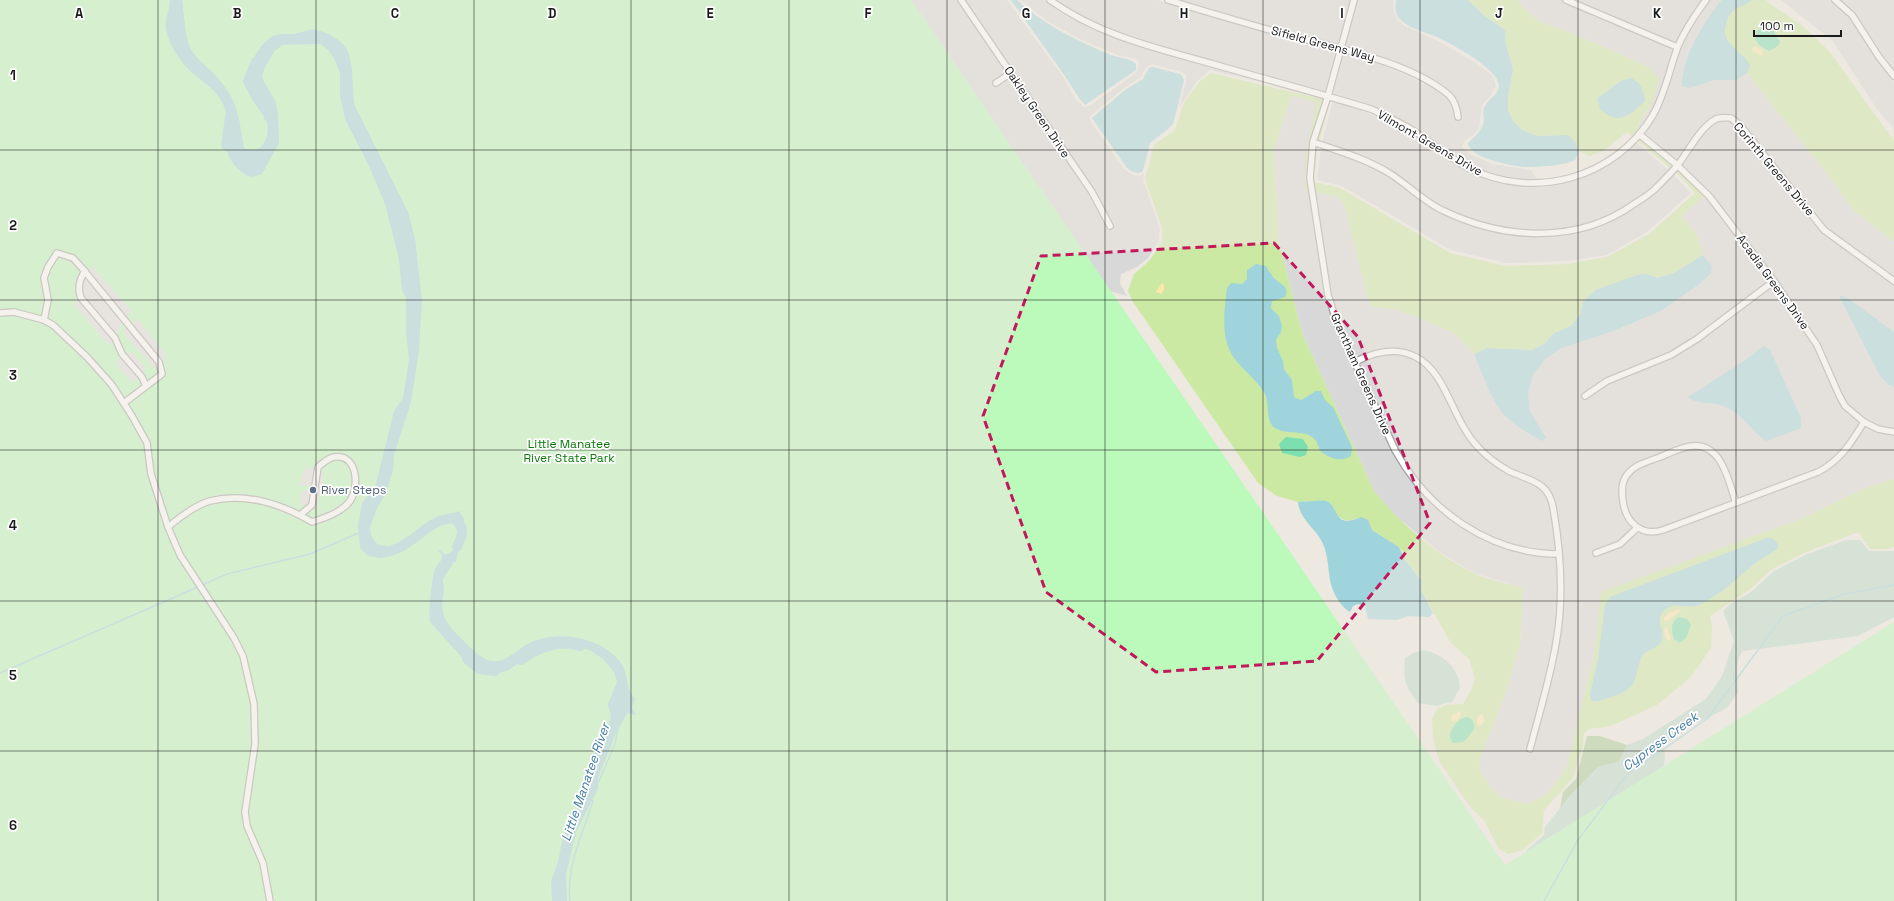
<svg xmlns="http://www.w3.org/2000/svg" width="1894" height="901" viewBox="0 0 1894 901" font-family="'Space Grotesk',sans-serif">
<style>
.residential{fill:#d9d8d8}
.grass{fill:#cce9a4}
.forest{fill:#aacd94}
.wetland{fill:#bddccb}
.sand{fill:#ffe7ac}
.park{fill:#bbfabb}
.pitch{fill:#7cdfaf}
.parking{fill:#dfdfdf}
.water{fill:#9fd4dc}
.lines{fill:none;stroke-linecap:round;stroke-linejoin:round}
.stream{stroke:#9fd4dc;stroke-width:1.5}
.river{stroke:#9fd4dc;stroke-width:10}
.street-casing{stroke:#a2a2a2;stroke-width:8}
.street{stroke:#fff;stroke-width:5.5}
.marked{fill:none;stroke:#c2185b;stroke-width:3;stroke-dasharray:8 5;stroke-linejoin:round}
.grid{fill:none;stroke:#1b1b1b;stroke-width:1;stroke-opacity:0.55}
.service-dot{fill:#5c6f8a;stroke:#fff;stroke-width:1.5}
.labels{text-anchor:middle;stroke-width:3.5;stroke-linejoin:round;paint-order:stroke}
.street-label{font-size:12px;fill:#1b1b1b;stroke:#fff}
.park-label{font-size:12px;fill:#0a7909;stroke:#fff}
.service-label{font-size:12px;fill:#4e5e75;stroke:#fff;text-anchor:start}
.water-label{font-size:13px;font-style:italic;fill:#447ca3;stroke:#fff}
.grid-label{font-size:13px;text-anchor:middle;font-weight:bold;fill:#1b1b1b;stroke:#fff;stroke-width:3.5;stroke-linejoin:round;paint-order:stroke}
</style>
<rect width="100%" height="100%" fill="#ede8e0"/>
<!-- residential -->
<g class="residential">
<path d="M 911,0 L 957,0 L 1006,73 L 992,83 L 996,87 L 1010,77 L 1089,194 L 1108,230 L 1114,227 L 1095,190 L 965,0 L 1007,0 L 1063,77 L 1076,100 L 1084,107 L 1091,105 L 1132,76 L 1138,71 L 1139,63 L 1136,59 L 1118,55 L 1082,40 L 1047,21 L 1021,0 L 1044,0 L 1064,15 L 1092,29 L 1141,48 L 1279,86 L 1210,70 L 1197,81 L 1179,108 L 1186,82 L 1186,75 L 1181,72 L 1152,64 L 1146,67 L 1141,77 L 1124,88 L 1089,117 L 1093,125 L 1125,170 L 1133,175 L 1140,176 L 1144,173 L 1143,180 L 1160,229 L 1159,241 L 1148,258 L 1137,267 L 1121,274 L 1120,283 L 1127,296 L 1110,291 Z"/>
<path d="M 1055,0 L 1157,0 L 1272,34 L 1338,51 L 1326,92 L 1144,42 L 1095,23 L 1068,9 Z"/>
<path d="M 1180,0 L 1351,0 L 1339,45 L 1275,28 Z"/>
<path d="M 1357,0 L 1393,0 L 1394,14 L 1398,21 L 1407,27 L 1438,41 L 1476,63 L 1493,76 L 1496,86 L 1491,95 L 1482,105 L 1479,128 L 1472,136 L 1464,141 L 1462,147 L 1470,154 L 1493,164 L 1531,170 L 1538,180 L 1510,179 L 1477,169 L 1462,160 L 1415,128 L 1392,115 L 1332,94 L 1344,52 L 1379,63 L 1433,88 L 1449,100 L 1453,108 L 1456,120 L 1462,119 L 1459,105 L 1455,96 L 1437,83 L 1381,57 L 1345,46 Z"/>
<path d="M 1518,0 L 1719,0 L 1721,2 L 1700,30 L 1689,56 L 1699,85 L 1715,80 L 1736,80 L 1747,73 L 1828,175 L 1853,210 L 1894,242 L 1894,479 L 1868,487 L 1798,520 L 1602,592 L 1594,654 L 1567,767 L 1548,793 L 1529,804 L 1506,799 L 1497,795 L 1481,773 L 1479,761 L 1504,698 L 1520,645 L 1523,588 L 1474,573 L 1438,551 L 1391,512 L 1374,491 L 1302,333 L 1279,243 L 1274,150 L 1291,96 L 1317,102 L 1305,189 L 1338,197 L 1344,205 L 1368,299 L 1373,307 L 1395,309 L 1421,319 L 1454,333 L 1474,354 L 1488,387 L 1545,434 L 1537,425 L 1530,411 L 1528,393 L 1533,375 L 1545,359 L 1562,348 L 1611,332 L 1661,311 L 1701,283 L 1711,273 L 1712,266 L 1703,255 L 1698,237 L 1682,216 L 1709,191 L 1683,166 L 1637,127 L 1651,105 L 1649,67 L 1574,34 L 1539,21 L 1523,8 Z"/>
<path d="M 1781,0 L 1829,0 L 1850,17 L 1876,59 L 1894,82 L 1894,129 L 1876,108 L 1833,41 Z"/>
<path d="M 1840,0 L 1894,0 L 1894,71 L 1855,13 Z"/>
<path d="M 1333,101 L 1388,120 L 1411,133 L 1466,171 L 1489,180 L 1509,185 L 1543,187 L 1582,178 L 1610,164 L 1636,142 L 1668,170 L 1650,189 L 1616,213 L 1591,224 L 1563,229 L 1537,230 L 1500,227 L 1468,218 L 1444,208 L 1390,170 L 1344,149 L 1322,142 Z"/>
<path d="M 1321,148 L 1341,155 L 1386,175 L 1441,214 L 1466,224 L 1499,233 L 1537,237 L 1563,236 L 1593,229 L 1619,218 L 1654,194 L 1673,174 L 1691,193 L 1647,232 L 1607,255 L 1567,261 L 1506,263 L 1451,250 L 1342,186 L 1317,180 Z"/>
</g>
<!-- grass -->
<g class="grass">
<path d="M 1468,0 L 1518,0 L 1523,8 L 1539,21 L 1574,34 L 1649,67 L 1659,79 L 1651,105 L 1637,127 L 1709,191 L 1682,216 L 1698,237 L 1703,255 L 1674,273 L 1657,278 L 1646,275 L 1637,275 L 1595,290 L 1583,302 L 1580,315 L 1571,326 L 1554,333 L 1544,344 L 1532,350 L 1487,348 L 1474,354 L 1454,333 L 1421,319 L 1395,309 L 1373,307 L 1368,299 L 1344,205 L 1338,197 L 1305,189 L 1306,156 L 1316,102 L 1291,96 L 1274,150 L 1279,243 L 1302,333 L 1374,491 C 1400,523 1435,554 1473,573 C 1488,580 1507,583 1523,588 L 1520,645 L 1504,698 L 1479,761 L 1481,773 L 1497,795 L 1506,799 L 1529,804 L 1548,793 L 1567,767 L 1594,654 L 1601,592 L 1798,520 L 1868,487 L 1894,479 L 1894,547 L 1887,549 L 1870,549 L 1858,532 L 1804,553 L 1772,569 L 1749,590 L 1710,616 L 1712,626 L 1711,648 L 1690,678 L 1657,705 L 1611,726 L 1589,729 L 1584,733 L 1583,747 L 1573,778 L 1544,810 L 1542,833 L 1523,850 L 1508,854 L 1499,849 L 1484,820 L 1470,807 L 1439,761 L 1433,738 L 1432,719 L 1437,709 L 1446,705 L 1463,704 L 1472,689 L 1475,678 L 1469,659 L 1451,643 L 1421,590 L 1422,581 L 1419,576 L 1405,560 L 1403,552 L 1399,547 L 1372,530 L 1367,520 L 1361,517 C 1344,524 1339,520 1330,504 L 1313,501 L 1298,502 L 1277,496 L 1258,483 L 1133,302 L 1128,291 L 1134,274 L 1150,260 L 1162,242 L 1162,228 L 1145,179 L 1154,145 L 1175,130 L 1184,103 L 1199,82 L 1211,73 L 1330,101 L 1317,151 L 1314,182 L 1340,188 L 1450,253 L 1505,266 L 1567,264 L 1607,257 L 1649,234 L 1695,193 L 1681,177 L 1627,132 L 1603,151 L 1589,156 L 1579,151 L 1575,142 L 1562,135 L 1537,136 L 1522,130 L 1513,121 L 1508,110 L 1508,96 L 1513,69 L 1506,44 L 1505,30 L 1486,17 Z"/>
<path d="M 1719,0 L 1766,0 L 1772,5 L 1803,26 L 1829,51 L 1894,141 L 1894,242 L 1853,210 L 1828,175 L 1747,73 L 1736,80 L 1715,80 L 1689,88 L 1682,86 C 1682,56 1704,25 1721,2 Z"/>
</g>
<!-- forest -->
<path class="forest" d="M 1587,736 L 1600,736 L 1627,745 L 1619,762 L 1598,767 L 1560,809 L 1563,792 L 1576,779 Z"/>
<!-- wetland -->
<g class="wetland">
<path d="M 1846,540 L 1860,540 L 1869,551 L 1894,551 L 1894,617 L 1858,636 L 1743,651 L 1739,657 L 1737,669 L 1738,692 L 1727,708 L 1689,727 L 1683,733 L 1662,746 L 1665,754 L 1664,767 L 1499,901 L 1518,862 L 1528,849 L 1544,835 L 1545,827 L 1572,793 L 1598,767 L 1619,762 L 1627,745 L 1643,739 L 1706,699 L 1722,676 L 1734,641 L 1723,611 L 1729,605 L 1751,592 L 1774,571 L 1805,555 Z"/>
<path d="M 1423,650 C 1442,653 1460,669 1460,688 L 1452,702 L 1445,703 L 1438,706 L 1418,703 C 1405,686 1403,680 1405,658 L 1413,653 Z"/>
</g>
<!-- sand -->
<g class="sand">
<path d="M 1755,46 L 1762,50 L 1763,55 L 1761,56 L 1752,50 L 1752,48 Z"/>
<path d="M 1162,283 L 1164,285 L 1164,290 L 1161,294 L 1156,292 Z"/>
<path d="M 1679,609 L 1681,611 L 1667,621 L 1664,621 L 1664,618 L 1668,613 Z"/>
<path d="M 1666,626 L 1671,638 L 1669,641 L 1666,639 L 1664,629 Z"/>
<path d="M 1460,711 L 1461,715 L 1456,721 L 1451,722 L 1452,715 Z"/>
<path d="M 1480,714 L 1483,715 L 1485,721 L 1480,726 L 1477,724 L 1477,718 Z"/>
</g>
<!-- park -->
<path class="park" d="M 0,0 L 911,0 L 1505,865 L 1894,622 L 1894,901 L 0,901 Z"/>
<!-- pitch -->
<g class="pitch">
<path d="M 1766,25 L 1772,28 L 1780,42 L 1778,46 L 1769,51 L 1760,46 L 1755,39 L 1757,31 Z"/>
<path d="M 1286,437 L 1303,439 L 1308,447 L 1306,455 L 1300,457 L 1282,453 L 1279,444 Z"/>
<path d="M 1679,617 L 1687,619 L 1691,625 L 1686,638 L 1679,643 L 1674,639 C 1671,630 1670,622 1679,617 Z"/>
<path d="M 1468,717 C 1481,724 1471,735 1463,742 L 1453,743 L 1450,738 C 1449,729 1459,717 1468,717 Z"/>
</g>
<!-- parking -->
<g class="parking">
<path d="M 92,266 L 131,310 L 127,318 L 133,325 L 137,318 L 166,355 L 162,362 L 156,362 L 154,368 L 123,333 L 126,325 L 123,323 L 109,346 L 74,305 Z"/>
<path d="M 131,351 L 145,367 L 138,381 L 135,378 L 133,384 L 116,364 L 119,355 L 128,355 Z"/>
<path d="M 318,467 L 324,476 L 316,511 L 312,505 L 299,505 L 302,492 L 309,489 L 309,485 L 299,487 L 304,469 Z"/>
</g>
<!-- water -->
<g class="water">
<path d="M 170,0 L 182,0 C 184,12 185,34 189,45 C 194,58 206,65 215,75 C 238,99 239,117 244,148 C 249,150 256,151 261,147 C 280,127 253,90 249,68 C 254,57 260,45 270,38 C 278,32 285,35 294,34 C 299,33 304,31 309,30 C 321,28 339,38 346,48 C 355,63 351,88 355,106 L 408,212 L 415,238 L 422,300 L 419,350 L 411,402 L 394,455 L 393,470 L 385,495 L 377,508 L 370,528 L 371,536 L 378,545 L 396,547 L 403,546 L 446,516 L 459,511 L 464,519 L 456,562 L 454,562 C 451,567 445,575 443,580 C 443,583 444,586 444,590 C 438,618 448,625 467,644 C 473,650 483,660 491,661 C 506,663 515,651 526,645 C 547,633 575,634 597,644 C 608,649 622,660 625,671 C 628,681 627,691 635,699 L 632,707 L 636,715 L 627,713 L 616,733 L 598,778 L 598,789 L 576,832 L 566,875 L 567,901 L 552,901 L 551,881 L 558,862 L 562,841 L 583,795 L 592,757 L 610,722 L 611,717 L 608,704 L 617,682 L 614,672 L 603,659 L 590,650 L 562,643 L 536,650 L 509,670 L 498,673 L 486,671 L 467,663 L 430,622 C 428,614 432,577 435,569 C 436,566 440,562 442,559 L 442,555 L 438,551 L 440,550 L 445,555 L 453,551 C 458,540 460,531 453,520 L 448,523 L 436,524 L 400,553 L 390,551 L 378,557 L 368,556 L 360,548 L 358,526 L 362,503 L 375,487 L 394,411 L 403,398 L 409,360 L 406,330 L 406,297 L 402,290 L 399,259 L 385,204 L 369,166 L 345,119 L 340,96 L 340,73 L 334,58 L 328,50 L 320,44 L 282,45 L 274,52 L 265,67 L 262,76 L 263,80 L 275,100 L 278,113 L 279,143 L 262,174 L 251,177 C 238,172 223,156 227,139 C 228,134 230,130 230,124 C 229,118 225,110 223,104 C 216,90 207,85 196,76 C 182,65 170,47 166,30 C 164,20 170,10 170,0 Z"/>
<path d="M 1011,0 L 1017,0 C 1044,25 1077,41 1111,55 C 1118,58 1131,58 1136,64 L 1136,70 L 1085,105 L 1079,98 L 1065,76 Z"/>
<path d="M 1396,0 L 1468,0 L 1486,17 L 1505,30 L 1506,44 L 1513,69 L 1508,96 L 1508,110 L 1513,121 L 1522,130 L 1537,136 L 1568,135 L 1575,142 L 1579,151 L 1575,160 C 1562,166 1546,166 1532,167 C 1519,168 1469,159 1468,143 C 1475,137 1482,130 1484,121 C 1484,116 1482,110 1485,106 C 1488,99 1498,95 1499,87 C 1501,70 1453,45 1439,38 C 1427,32 1408,29 1399,18 C 1395,13 1395,6 1396,0 Z"/>
<path d="M 1722,0 L 1752,0 C 1746,6 1737,6 1731,13 C 1728,16 1727,21 1726,25 C 1719,44 1744,51 1750,66 L 1747,73 L 1736,80 L 1715,80 L 1689,88 L 1682,86 C 1682,57 1704,21 1722,0 Z"/>
<path d="M 1153,67 L 1180,74 L 1183,77 L 1184,81 L 1173,124 L 1168,129 L 1150,143 L 1143,171 L 1139,173 L 1133,172 L 1127,168 L 1092,118 L 1125,90 L 1143,79 L 1149,68 Z"/>
<path d="M 1631,78 C 1642,83 1643,90 1645,101 C 1629,116 1619,126 1600,109 L 1598,98 L 1621,81 Z"/>
<path d="M 1703,255 L 1712,266 L 1711,273 L 1701,283 L 1661,311 L 1611,332 L 1562,348 L 1545,359 L 1533,375 L 1528,393 L 1530,411 L 1546,438 L 1542,441 C 1527,433 1512,424 1501,411 C 1489,395 1482,372 1474,354 L 1487,348 L 1532,350 L 1544,344 L 1554,333 L 1571,326 L 1580,315 L 1583,302 L 1595,290 L 1637,275 L 1646,274 L 1657,278 L 1674,273 Z"/>
<path d="M 1256,264 L 1266,266 C 1268,270 1271,274 1273,277 C 1279,284 1291,286 1285,297 L 1272,301 L 1271,308 L 1279,316 L 1282,326 L 1281,332 L 1276,340 L 1277,348 L 1283,361 L 1284,369 L 1292,380 L 1294,397 L 1301,400 L 1316,391 L 1321,391 L 1325,400 L 1333,407 L 1352,447 L 1351,456 C 1339,463 1330,458 1320,451 C 1314,424 1292,438 1275,428 C 1265,422 1270,404 1265,394 C 1259,383 1247,373 1239,364 C 1219,343 1224,314 1227,288 L 1231,283 L 1242,284 L 1247,279 L 1247,270 Z"/>
<path d="M 1839,296 L 1846,297 L 1894,332 L 1894,387 L 1889,385 L 1880,376 Z"/>
<path d="M 1764,346 L 1770,350 L 1801,418 L 1801,428 L 1766,441 C 1751,431 1741,412 1723,406 C 1711,401 1699,406 1688,397 L 1744,361 Z"/>
<path d="M 1313,501 C 1317,501 1323,500 1326,501 C 1340,506 1332,530 1361,517 L 1368,520 L 1372,530 L 1399,547 L 1405,560 L 1422,581 L 1421,590 L 1433,613 L 1429,617 L 1408,616 L 1397,620 L 1368,619 L 1365,606 L 1358,604 L 1353,606 L 1350,612 C 1346,610 1344,607 1341,604 C 1326,584 1331,571 1325,549 C 1319,529 1300,522 1298,502 Z"/>
<path d="M 1767,538 C 1773,538 1778,541 1778,547 L 1776,550 C 1769,555 1760,559 1753,565 C 1736,579 1720,595 1699,605 C 1688,610 1672,599 1662,613 C 1656,621 1665,632 1662,640 C 1660,648 1648,648 1643,655 C 1639,660 1639,666 1637,672 C 1634,689 1624,693 1608,698 C 1602,700 1597,703 1591,700 L 1590,694 L 1598,659 L 1605,605 L 1610,597 Z"/>
</g>
<g class="lines">
<!-- stream -->
<g class="stream">
<path d="M 202,585 L 227,574 L 310,554 L 361,532"/>
<path d="M 0,673 L 198,587"/>
<path d="M 598,783 L 615,744 L 618,729"/>
<path d="M 570,901 C 566,866 583,833 593,801"/>
<path d="M 1544,901 L 1578,840 L 1627,775 L 1708,718 L 1783,616 L 1844,594 L 1894,585"/>
</g>
<!-- river -->
<g class="river">
<path d="M 256,62 L 248,81 L 258,100 L 268,113 L 269,117"/>
<path d="M 231,111 L 226,145 L 238,154"/>
<path d="M 378,550 L 379,553 C 414,550 423,520 453,518 C 466,528 463,533 457,547"/>
<path d="M 467,659 L 479,669 L 495,671"/>
<path d="M 521,660 C 538,648 559,639 580,646"/>
</g>
<defs>
<g id="street">
<path d="M 961,0 L 1092,192 L 1110,226"/>
<path d="M 1050,0 C 1098,35 1156,48 1213,64 C 1265,79 1318,93 1371,109 C 1386,116 1400,122 1414,131 C 1432,143 1449,158 1469,168 C 1534,201 1616,178 1653,115 C 1665,94 1669,71 1677,49 C 1683,33 1695,15 1706,0"/>
<path d="M 1168,0 C 1203,11 1238,21 1273,31 C 1326,46 1406,59 1449,95 C 1455,101 1457,108 1458,117"/>
<path d="M 1354,0 L 1328,96 L 1313,142 L 1310,178 L 1328,295 L 1338,326 L 1395,450 C 1428,510 1489,554 1559,554"/>
<path d="M 1566,0 L 1677,47"/>
<path d="M 1835,0 L 1852,15 L 1879,57 L 1894,76"/>
<path d="M 996,83 L 1011,73"/>
<path d="M 1639,134 L 1677,165 L 1709,196 L 1774,281 L 1817,345 L 1839,395 L 1845,406 L 1864,422 L 1878,429 L 1894,432"/>
<path d="M 1313,142 C 1339,151 1366,159 1389,173 C 1407,184 1424,202 1444,211 C 1505,240 1578,244 1634,204 C 1641,200 1648,195 1654,190 C 1662,182 1670,174 1677,166 C 1688,152 1700,127 1716,119 C 1720,117 1726,118 1731,118 L 1740,125 L 1824,230 L 1894,281"/>
<path d="M 85,271 C 79,280 77,288 81,298 L 115,338 L 122,354 L 142,377 L 146,386"/>
<path d="M 0,313 L 14,312 L 44,320 L 53,325 L 87,357 L 112,385 L 132,416 L 147,443 L 151,474 L 168,527 L 180,555 L 234,638 L 243,656 L 254,704 L 255,744 L 245,812 L 247,826 L 263,863 L 270,901"/>
<path d="M 44,320 L 48,300 L 44,278 L 48,267 L 57,253 L 73,258 L 82,268 L 159,362 L 162,374 L 124,403"/>
<path d="M 1355,362 C 1374,352 1395,346 1416,357 C 1447,373 1452,420 1478,447 C 1487,457 1498,465 1509,471 C 1530,481 1548,481 1553,507 C 1561,552 1564,599 1556,643 C 1550,679 1539,714 1530,749"/>
<path d="M 1585,396 L 1607,381 L 1671,355 L 1697,339 L 1774,281"/>
<path d="M 1736,503 C 1729,482 1722,443 1692,446 C 1681,447 1670,453 1660,457 C 1647,462 1632,465 1625,478 C 1621,485 1622,494 1623,502 C 1626,522 1641,537 1663,530 L 1818,472 C 1840,461 1851,443 1864,422"/>
<path d="M 168,527 C 180,517 195,505 210,501 C 245,492 282,504 312,522 C 324,518 341,513 350,501 C 360,486 357,453 334,457 C 328,458 323,463 318,467 L 312,505 L 300,515"/>
<path d="M 1596,553 L 1620,544 L 1637,528"/>
</g>
</defs>
<!-- street casing -->
<use href="#street" class="street-casing"/>
<!-- street -->
<use href="#street" class="street"/>
</g>
<!-- marked area -->
<path d="M0 0H1894V901H0ZM 1274,243 L 1358,337 L 1430,523 L 1317,661 L 1156,672 L 1046,592 L 983,416 L 1041,256 Z" fill="#ede8e0" fill-opacity=".55" fill-rule="evenodd"/>
<path class="marked" d="M 1274,243 L 1358,337 L 1430,523 L 1317,661 L 1156,672 L 1046,592 L 983,416 L 1041,256 Z"/>
<!-- grid -->
<path class="grid" d="M 158,0 L 158,901M 316,0 L 316,901M 474,0 L 474,901M 631,0 L 631,901M 789,0 L 789,901M 947,0 L 947,901M 1105,0 L 1105,901M 1263,0 L 1263,901M 1420,0 L 1420,901M 1578,0 L 1578,901M 1736,0 L 1736,901M 0,150 L 1894,150M 0,300 L 1894,300M 0,450 L 1894,450M 0,601 L 1894,601M 0,751 L 1894,751"/>
<!-- markers -->
<circle class="service-dot" cx="313" cy="490" r="4"/>
<g class="labels">
<!-- street labels -->
<g class="street-label">
<text transform="translate(1323 44) rotate(15)" y="4">Sifield Greens Way</text>
<text transform="translate(1037 112) rotate(56)" y="4">Oakley Green Drive</text>
<text transform="translate(1430 143) rotate(30)" y="4">Vilmont Greens Drive</text>
<text transform="translate(1774 169) rotate(50)" y="4">Corinth Greens Drive</text>
<text transform="translate(1773 282) rotate(54)" y="4">Acadia Greens Drive</text>
<text transform="translate(1361 374) rotate(66)" y="4">Grantham Greens Drive</text>
</g>
<!-- park labels -->
<g class="park-label">
<text x="569" y="448">Little Manatee<tspan x="569" dy="14">River State Park</tspan></text>
</g>
<!-- service labels -->
<g class="service-label">
<text x="321" y="494">River Steps</text>
</g>
<!-- water labels -->
<g class="water-label">
<text transform="translate(1660 741) rotate(-36)" y="5">Cypress Creek</text>
<text transform="translate(585 782) rotate(-71)" y="5">Little Manatee River</text>
</g>
</g>
<g class="grid-label">
<text x="79" y="18">A</text>
<text x="237" y="18">B</text>
<text x="395" y="18">C</text>
<text x="552" y="18">D</text>
<text x="710" y="18">E</text>
<text x="868" y="18">F</text>
<text x="1026" y="18">G</text>
<text x="1184" y="18">H</text>
<text x="1342" y="18">I</text>
<text x="1499" y="18">J</text>
<text x="1657" y="18">K</text>
<text x="13" y="80">1</text>
<text x="13" y="230">2</text>
<text x="13" y="380">3</text>
<text x="13" y="530">4</text>
<text x="13" y="680">5</text>
<text x="13" y="830">6</text>
</g>
<!-- scale -->
<path d="M1754 30v6h87v-6" fill="none" stroke="#1b1b1b" stroke-width="2"/>
<text x="1760" y="30" font-size="12" fill="#1b1b1b" stroke="#ffffff" stroke-width="3" paint-order="stroke">100 m</text>
</svg>
